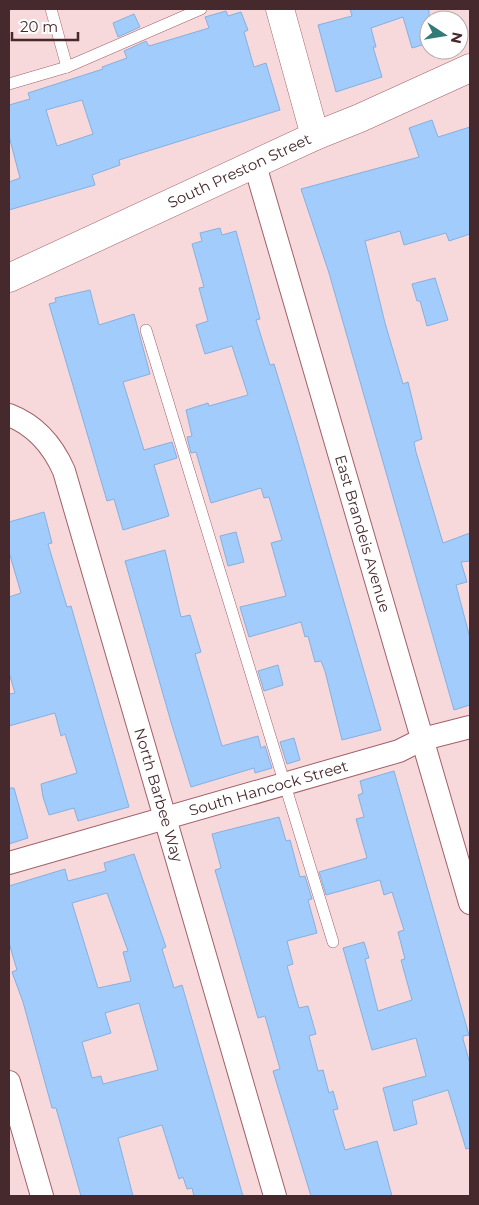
<svg xmlns="http://www.w3.org/2000/svg" width="479" height="1205" viewBox="0 0 479 1205" font-family="Montserrat,sans-serif">
<style>
.building{fill:#a2ccfc;stroke:#85b0e0;fill-rule:evenodd}
.lines{fill:none;stroke-linecap:round;stroke-linejoin:round}
.lane-casing{stroke:#a16169;stroke-width:12}
.street-casing{stroke:#a16169;stroke-width:24}
.secondary-casing{stroke:#a16169;stroke-width:29}
.lane{stroke:#fff;stroke-width:11}
.street{stroke:#fff;stroke-width:22}
.secondary{stroke:#fff;stroke-width:28}
.labels{text-anchor:middle;stroke-width:4;stroke-linejoin:round;paint-order:stroke}
.street-label{font-size:15px;fill:#45292c;stroke:#fff}
</style>
<rect width="100%" height="100%" fill="#f7d9db"/>
<!-- building -->
<g class="building">
<path d="M 350,9 L 429,9 L 429,43 L 412,48 L 403,17 L 371,28 L 376,47 L 373,47 L 382,77 L 336,92 L 318,25 L 352,16 Z"/>
<path d="M 226,11 L 228,16 L 241,12 L 248,30 L 244,32 L 254,67 L 266,63 L 280,110 L 119,160 L 120,165 L 92,175 L 95,185 L 9,210 L 9,182 L 20,178 L 9,136 L 9,105 L 30,99 L 28,93 L 103,69 L 102,67 L 127,58 L 124,51 L 146,41 L 149,46 L 209,28 L 205,17 ZM 82,100 L 93,134 L 57,146 L 46,110 Z"/>
<path d="M 134,14 L 140,27 L 118,37 L 113,23 Z"/>
<path d="M 432,120 L 438,137 L 470,127 L 470,234 L 449,241 L 446,233 L 404,245 L 400,231 L 365,241 L 385,323 L 403,384 L 408,382 L 422,439 L 414,442 L 416,452 L 443,543 L 470,533 L 470,561 L 461,562 L 467,582 L 456,585 L 470,638 L 470,705 L 454,710 L 329,273 L 301,189 L 419,157 L 409,128 Z"/>
<path d="M 220,228 L 222,235 L 236,231 L 260,319 L 256,320 L 270,365 L 274,364 L 296,436 L 381,730 L 342,740 L 325,671 L 321,661 L 315,662 L 308,636 L 305,637 L 301,622 L 249,637 L 240,607 L 286,596 L 271,543 L 282,540 L 269,497 L 264,498 L 261,488 L 211,503 L 196,452 L 191,453 L 187,437 L 192,436 L 186,410 L 208,403 L 209,406 L 248,395 L 232,346 L 205,354 L 196,325 L 208,321 L 199,288 L 204,287 L 192,244 L 202,241 L 200,233 Z"/>
<path d="M 435,278 L 448,320 L 427,326 L 420,301 L 417,301 L 412,284 Z"/>
<path d="M 90,290 L 99,325 L 134,314 L 150,374 L 123,382 L 144,450 L 172,442 L 177,458 L 154,465 L 169,516 L 123,530 L 114,499 L 107,501 L 49,304 L 56,302 L 55,298 Z"/>
<path d="M 44,512 L 52,543 L 48,544 L 67,607 L 71,606 L 129,807 L 78,821 L 74,808 L 49,815 L 43,797 L 41,784 L 77,773 L 65,734 L 61,736 L 55,713 L 9,726 L 9,694 L 15,693 L 9,673 L 9,597 L 21,593 L 9,552 L 9,522 Z"/>
<path d="M 236,532 L 244,562 L 228,566 L 220,536 Z"/>
<path d="M 165,550 L 181,617 L 190,615 L 201,652 L 195,654 L 222,746 L 258,736 L 261,748 L 265,746 L 272,768 L 255,773 L 254,768 L 191,787 L 171,722 L 125,561 Z"/>
<path d="M 278,665 L 283,685 L 264,691 L 258,671 Z"/>
<path d="M 294,738 L 300,760 L 287,764 L 280,742 Z"/>
<path d="M 394,771 L 469,1035 L 463,1036 L 463,1039 L 470,1064 L 470,1148 L 466,1149 L 448,1090 L 412,1101 L 417,1124 L 394,1131 L 383,1088 L 426,1076 L 416,1038 L 372,1050 L 343,948 L 364,942 L 369,958 L 365,959 L 378,1011 L 412,1000 L 401,960 L 405,959 L 398,932 L 404,930 L 392,892 L 384,895 L 380,880 L 326,895 L 319,872 L 367,858 L 356,819 L 364,817 L 358,795 L 363,793 L 360,781 Z"/>
<path d="M 9,788 L 14,788 L 28,838 L 9,844 Z"/>
<path d="M 279,817 L 286,841 L 290,840 L 300,877 L 305,876 L 312,899 L 308,900 L 317,933 L 287,941 L 293,964 L 287,966 L 299,1008 L 308,1006 L 316,1034 L 309,1036 L 318,1071 L 323,1070 L 329,1093 L 333,1091 L 338,1109 L 333,1110 L 345,1150 L 377,1141 L 392,1196 L 311,1196 L 279,1091 L 273,1071 L 280,1069 L 265,1016 L 258,1018 L 215,870 L 221,868 L 212,834 Z"/>
<path d="M 134,854 L 166,947 L 162,949 L 174,988 L 182,985 L 243,1196 L 194,1196 L 192,1188 L 187,1189 L 183,1177 L 179,1179 L 162,1125 L 118,1138 L 133,1196 L 81,1196 L 56,1108 L 52,1108 L 23,1002 L 12,972 L 17,970 L 9,943 L 9,886 L 65,869 L 68,881 L 106,871 L 104,863 ZM 107,893 L 128,951 L 123,952 L 131,981 L 98,988 L 72,903 ZM 139,1003 L 158,1070 L 103,1084 L 101,1076 L 92,1078 L 82,1042 L 111,1033 L 105,1013 Z"/>
</g>
<g class="lines">
<defs>
<g id="lane">
<path d="M 51,9 L 67,67"/>
<path d="M 9,84 L 67,67 L 201,9"/>
<path d="M 146,330 L 333,942"/>
</g>
<g id="street">
<path id="s1" d="M 255,165 L 470,903"/>
<path id="s2" d="M 9,415 C 35,425 53,446 64,471 L 275,1196"/>
<path id="s3" d="M 9,863 L 399,751 L 423,739 L 470,727"/>
<path d="M 9,1082 L 42,1196"/>
</g>
<g id="secondary">
<path d="M 280,9 L 315,136"/>
<path id="s4" d="M 9,278 L 315,136 L 360,118 L 470,68"/>
</g>
</defs>
<!-- lane casing -->
<use href="#lane" class="lane-casing"/>
<!-- street casing -->
<use href="#street" class="street-casing"/>
<!-- secondary casing -->
<use href="#secondary" class="secondary-casing"/>
<!-- lane -->
<use href="#lane" class="lane"/>
<!-- street -->
<use href="#street" class="street"/>
<!-- secondary -->
<use href="#secondary" class="secondary"/>
</g>
<g class="labels">
<!-- street labels -->
<g class="street-label">
<text dy="5" stroke="none"><textPath href="#s4" startOffset="254">South Preston Street</textPath></text>
<text dy="5" stroke="none"><textPath href="#s1" startOffset="384">East Brandeis Avenue</textPath></text>
<text dy="5" stroke="none"><textPath href="#s3" startOffset="270">South Hancock Street</textPath></text>
<text dy="5" stroke="none"><textPath href="#s2" startOffset="418">North Barbee Way</textPath></text>
</g>
</g>
<!-- border -->
<rect width="479" height="1205" fill="none" stroke="#45292c" stroke-width="20"/>
<!-- north arrow -->
<g transform="translate(444 35) rotate(102)"><circle r="24" fill="#ffffff" stroke="#b5a9ab"/>
<path d="M0-4L9 19L0 12L-9 19Z" fill="#327b79"/>
<text y="-8" font-size="14" font-weight="bold" text-anchor="middle" fill="#45292c">N</text>
</g>
<!-- scale -->
<path d="M12 32v8h66v-8" fill="none" stroke="#45292c" stroke-width="2.5"/>
<text x="20" y="32" font-size="15" fill="#45292c" stroke="#ffffff" stroke-width="4" paint-order="stroke">20 m</text>
</svg>
